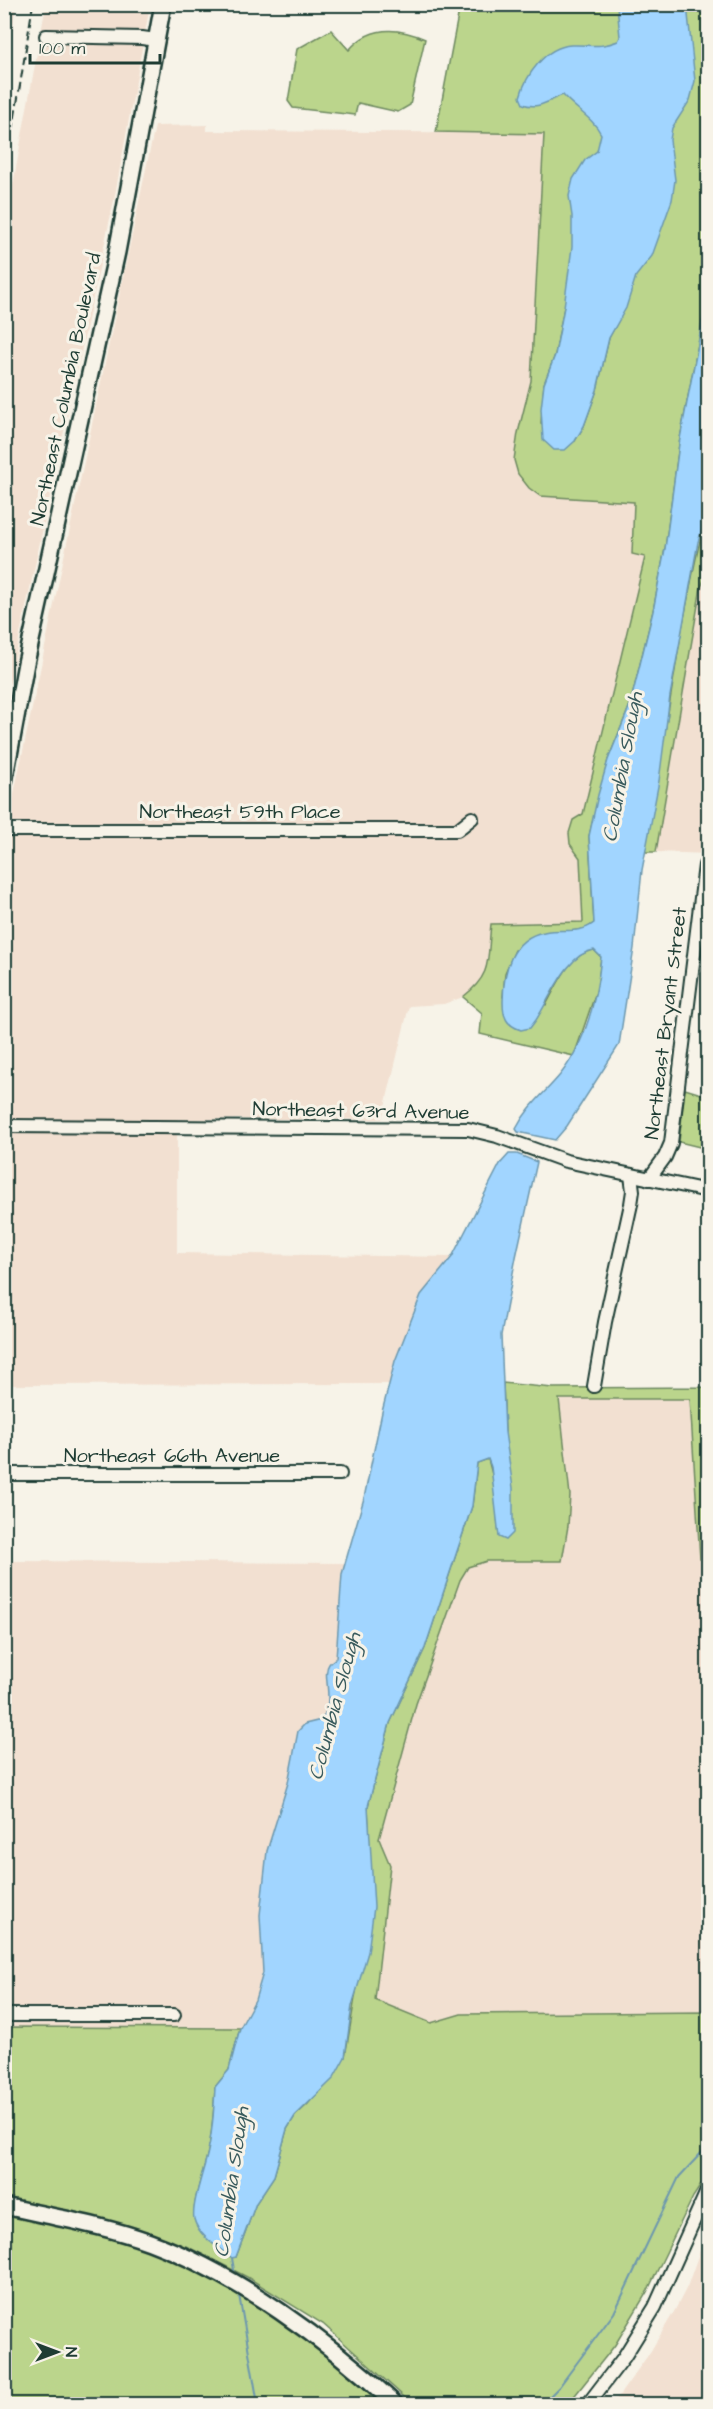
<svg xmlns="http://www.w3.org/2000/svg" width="713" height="2409" viewBox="0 0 713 2409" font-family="'Architects Daughter',sans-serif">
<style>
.built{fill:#f2e0d1}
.green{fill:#bbd58c;stroke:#6d8960;stroke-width:1.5;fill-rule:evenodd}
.water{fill:#a1d5ff;stroke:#6d98ae;stroke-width:1.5}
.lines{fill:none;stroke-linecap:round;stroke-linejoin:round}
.stream{stroke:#6d98ae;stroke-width:2}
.minor-casing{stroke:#1f3d34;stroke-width:16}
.major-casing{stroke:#1f3d34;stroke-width:20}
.minor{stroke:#f7f3e8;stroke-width:12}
.major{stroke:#f7f3e8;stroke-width:15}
.rail{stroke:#1f3d34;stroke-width:2;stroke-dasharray:9 4.5;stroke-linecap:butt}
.labels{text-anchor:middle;stroke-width:6;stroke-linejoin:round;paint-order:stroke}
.street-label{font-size:20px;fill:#1f3d34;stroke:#f7f3e8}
.water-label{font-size:21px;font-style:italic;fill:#395b5d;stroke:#f7f3e8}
</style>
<rect width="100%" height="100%" fill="#f7f3e8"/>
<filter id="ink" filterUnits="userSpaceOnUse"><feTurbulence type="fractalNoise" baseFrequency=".0167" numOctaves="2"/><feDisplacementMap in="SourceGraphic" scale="12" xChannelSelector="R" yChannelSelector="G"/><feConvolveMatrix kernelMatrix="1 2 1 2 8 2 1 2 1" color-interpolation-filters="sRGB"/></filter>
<g filter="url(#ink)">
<!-- built -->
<g class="built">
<path d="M 5,4 L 16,5 L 5,78 L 4,5 Z"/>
<path d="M 46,5 L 150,5 L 114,200 L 5,704 L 5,228 Z"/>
<path d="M 207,125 L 207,131 L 544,133 L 531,381 L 518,433 L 514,460 L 518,474 L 529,488 L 540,496 L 634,502 L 632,553 L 645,556 L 583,814 L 573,820 L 576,852 L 580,858 L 583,922 L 491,924 L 486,973 L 478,986 L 463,997 L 444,1004 L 409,1006 L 382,1119 L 177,1119 L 177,1253 L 452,1257 L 421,1295 L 396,1361 L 389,1384 L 5,1385 L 5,836 L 155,126 Z"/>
<path d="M 708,571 L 708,854 L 656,852 L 701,587 Z"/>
<path d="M 559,1398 L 690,1399 L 700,1559 L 708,1560 L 708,2012 L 461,2014 L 431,2023 L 375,2000 L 390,1865 L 379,1839 L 416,1704 L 460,1580 L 468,1566 L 487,1561 L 562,1561 L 568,1526 L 570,1495 Z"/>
<path d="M 5,1561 L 345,1563 L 342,1574 L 336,1658 L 328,1664 L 326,1671 L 329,1695 L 325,1715 L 321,1720 L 305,1724 L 298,1731 L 288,1783 L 267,1851 L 260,1915 L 263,1973 L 255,2000 L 240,2028 L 5,2027 Z"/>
<path d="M 708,2228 L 708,2404 L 613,2404 L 649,2354 L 675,2310 L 687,2287 Z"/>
</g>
<!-- green -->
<g class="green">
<path d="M 460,5 L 708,5 L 708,303 L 703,318 L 679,444 L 665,549 L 653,611 L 630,705 L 608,760 L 589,836 L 594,923 L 585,929 L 570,931 L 515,950 L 505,973 L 503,997 L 546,1005 C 557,986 569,953 594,950 L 601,957 L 598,986 L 574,1056 L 480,1034 L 482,1013 L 463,997 C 493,974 487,960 491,924 L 583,922 L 580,858 L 570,844 L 569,833 L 573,820 L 583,814 L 645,557 L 632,554 L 634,502 L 540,496 L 529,488 L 518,474 L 514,460 L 518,433 L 531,381 L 544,134 L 436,132 ZM 564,307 L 625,308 L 609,338 L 597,390 L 584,426 L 575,441 L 541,423 L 544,384 L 555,355 Z"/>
<path d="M 331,30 L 349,50 C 370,25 398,27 425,39 L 410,105 L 398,112 L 358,103 L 355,115 L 293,108 L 288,101 L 297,49 Z"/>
<path d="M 708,511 L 708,571 L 701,587 L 656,852 L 645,852 C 658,777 669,703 682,628 C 690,589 696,550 708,511 Z"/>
<path d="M 685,1089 L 708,1096 L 708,1149 L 679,1142 Z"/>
<path d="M 708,1378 L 708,1560 L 700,1559 L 690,1399 L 559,1399 L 570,1495 L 568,1526 L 562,1561 L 487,1561 L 468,1567 L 460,1580 L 416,1704 L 379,1839 L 390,1865 L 375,2000 L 431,2023 L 461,2014 L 708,2012 L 708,2174 L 693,2197 L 647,2292 L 615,2345 L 568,2404 L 412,2404 L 323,2324 L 247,2277 L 186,2246 L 181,2261 C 254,2302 326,2346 387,2404 L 5,2404 L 5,2027 L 240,2028 L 229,2070 L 215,2087 C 214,2109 213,2131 208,2152 C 205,2167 190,2208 195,2221 C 202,2239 220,2248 236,2257 L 256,2203 L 274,2176 L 287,2129 L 295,2116 L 308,2104 L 345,2057 L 357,1986 L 370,1855 L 368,1806 L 390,1723 L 425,1648 L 472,1506 L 477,1463 L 488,1459 L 494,1482 L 499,1536 L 505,1432 L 503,1383 L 553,1388 L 707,1387 Z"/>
</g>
<!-- water -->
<g class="water">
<path d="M 617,5 L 687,5 L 695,81 L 690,100 L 672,128 L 670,140 L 675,180 L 672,200 L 652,256 L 636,276 L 626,308 L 609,338 L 597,390 L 584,426 L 575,441 L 565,450 L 554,450 L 543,440 L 541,409 L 544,384 L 555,355 L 564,307 L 572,247 L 572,216 L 569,196 L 573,179 L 585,160 L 597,151 L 601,134 C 593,118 575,109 563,95 C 549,100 539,110 523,104 L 520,97 C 526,75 545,47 571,45 C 591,44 597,49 618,41 L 620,37 Z"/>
<path d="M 708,303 L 708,511 L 698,542 L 670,696 L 659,781 L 642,870 L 634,948 L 619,1045 L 567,1126 L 555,1140 L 518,1132 L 516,1129 C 527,1107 545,1093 560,1075 C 586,1042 597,998 601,957 L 594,950 C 567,953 550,999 536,1020 L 530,1028 L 521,1030 C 506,1025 503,1017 503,1002 C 503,972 511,938 544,932 C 562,928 579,935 594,923 L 589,836 L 598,795 L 608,760 L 630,705 L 653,611 L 665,549 L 679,444 L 703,318 Z"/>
<path d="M 509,1154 L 517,1154 L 537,1162 L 516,1257 L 501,1335 L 505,1432 L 513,1488 L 513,1533 L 506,1540 L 499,1537 L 491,1467 L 488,1459 L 477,1463 L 472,1506 L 425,1648 L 390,1723 L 368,1806 L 374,1907 L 368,1952 L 352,2006 L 345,2057 L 333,2079 L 295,2116 L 287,2129 L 274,2176 L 256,2203 L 236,2257 L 232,2258 C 219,2248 198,2236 194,2219 C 191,2205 205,2167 208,2151 C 213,2130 214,2108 215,2087 L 229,2070 L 240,2028 L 255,2000 L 263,1973 L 260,1915 L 267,1851 L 288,1783 L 298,1731 L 305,1724 L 321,1720 C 336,1701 321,1675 329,1664 C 331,1661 334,1660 336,1658 L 342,1574 L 364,1498 L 382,1412 L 395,1361 L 421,1295 L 452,1257 L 500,1164 Z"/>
</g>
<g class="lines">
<!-- stream -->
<g class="stream">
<path d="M 232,2258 L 235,2276"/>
<path d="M 239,2295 L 258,2404"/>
<path d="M 542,2404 L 559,2387 L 614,2313 L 679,2177 L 705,2149 L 708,2141"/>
</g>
<defs>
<g id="minor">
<path d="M 46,36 L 142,38 L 156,40"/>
<path d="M 4,830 L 457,830 L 472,818"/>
<path d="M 4,1126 L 468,1129 L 497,1136 L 566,1161 L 708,1191"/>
<path d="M 649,1179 L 665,1157 L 671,1143 L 705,865"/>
<path d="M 594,1386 L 605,1322 L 631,1204 L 633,1191 L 631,1175"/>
<path d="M 4,1474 L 340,1474"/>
<path d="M 4,2015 L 174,2015"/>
<path d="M 588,2404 L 624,2357 L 655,2307 L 708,2189"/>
</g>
<g id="major">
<path d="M 4,782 L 26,663 L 117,252 L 163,4"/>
<path d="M 4,2206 C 53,2217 103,2225 150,2242 C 237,2274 328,2341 395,2404"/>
</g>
</defs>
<!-- minor casing -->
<use href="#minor" class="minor-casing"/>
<!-- major casing -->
<use href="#major" class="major-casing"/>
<!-- minor -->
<use href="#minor" class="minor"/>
<!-- major -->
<use href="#major" class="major"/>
<!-- rail -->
<path class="rail" d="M 4,185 L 33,4"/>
</g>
</g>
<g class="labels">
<!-- street labels -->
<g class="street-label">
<text transform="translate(65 389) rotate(-78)" y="7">Northeast Columbia Boulevard</text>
<text x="240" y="818">Northeast 59th Place</text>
<text transform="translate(665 1023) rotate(-83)" y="7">Northeast Bryant Street</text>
<text transform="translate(361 1110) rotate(1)" y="7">Northeast 63rd Avenue</text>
<text x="172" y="1462">Northeast 66th Avenue</text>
</g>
<!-- water labels -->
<g class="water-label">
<text transform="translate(622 767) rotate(-80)" y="7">Columbia Slough</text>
<text transform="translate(334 1706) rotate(-75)" y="7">Columbia Slough</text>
<text transform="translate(231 2182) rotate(-82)" y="7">Columbia Slough</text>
</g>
</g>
<!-- margin -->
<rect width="713" height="2409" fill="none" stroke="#f7f3e8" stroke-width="24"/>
<rect x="12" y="12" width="689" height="2385" fill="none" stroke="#1f3d34" stroke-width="2" filter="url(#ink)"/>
<!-- north arrow -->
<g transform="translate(57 2352) rotate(90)" stroke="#f7f3e8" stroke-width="4.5" paint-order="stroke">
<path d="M0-4.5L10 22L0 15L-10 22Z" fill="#1f3d34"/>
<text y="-9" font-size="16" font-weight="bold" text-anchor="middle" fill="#1f3d34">N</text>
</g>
<!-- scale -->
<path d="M30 54v9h130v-9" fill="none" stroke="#1f3d34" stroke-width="3"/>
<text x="39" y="54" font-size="18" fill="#1f3d34" stroke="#f7f3e8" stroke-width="4.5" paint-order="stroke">100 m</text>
</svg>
